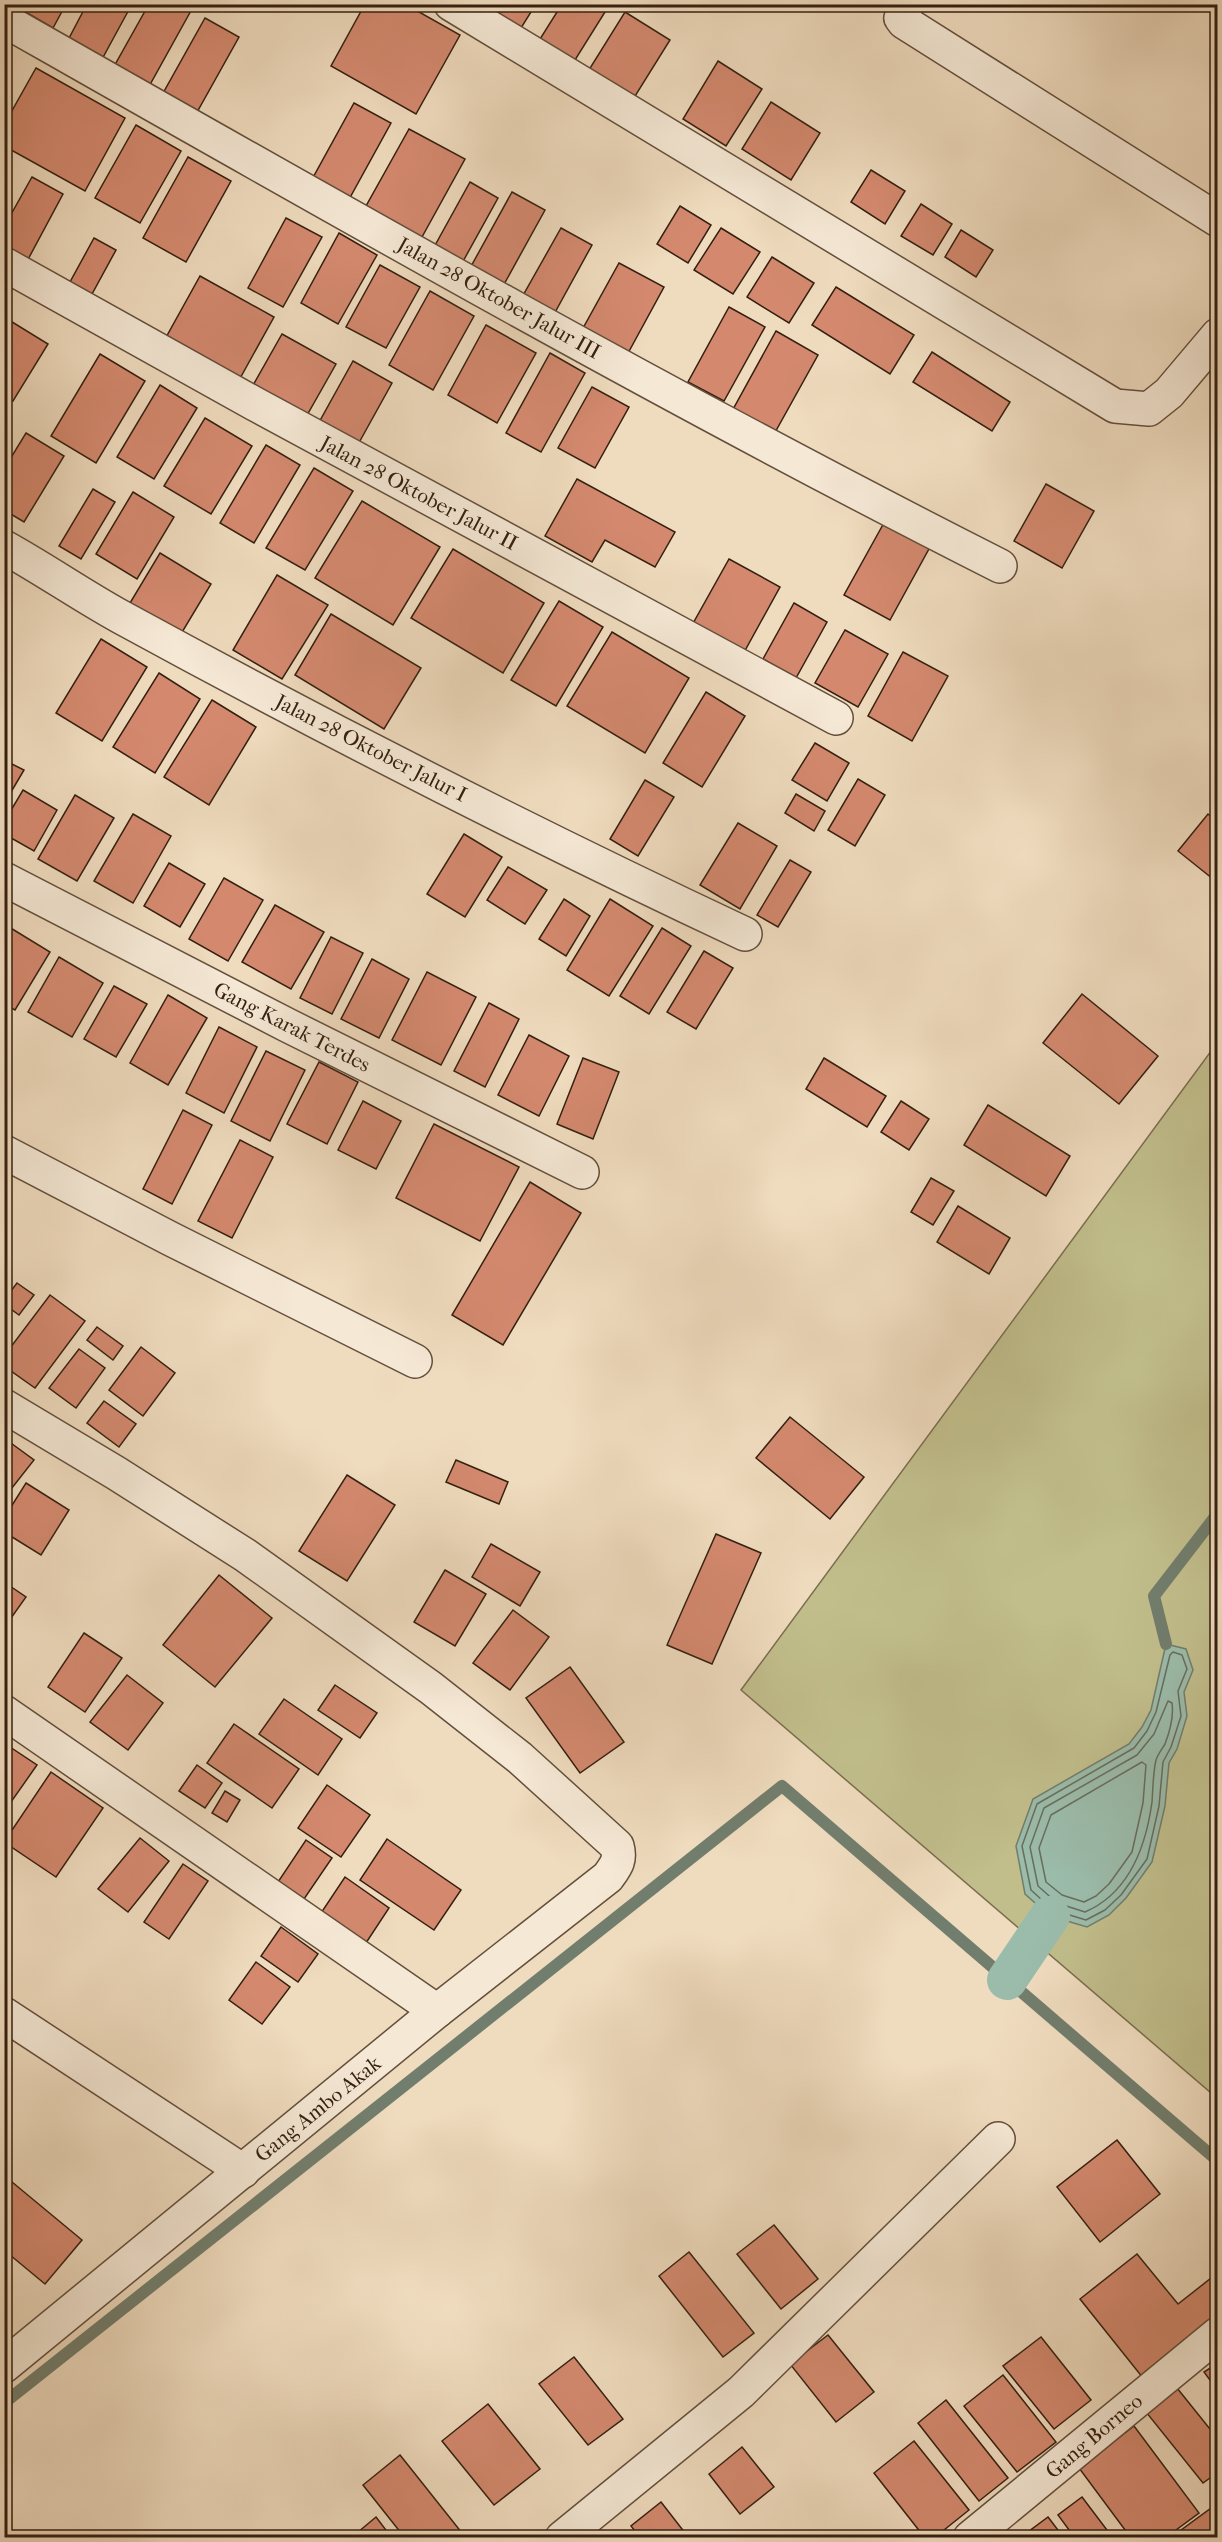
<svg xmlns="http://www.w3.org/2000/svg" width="1222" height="2542" viewBox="0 0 1222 2542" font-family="'IM FELL French Canon',serif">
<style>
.green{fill:#c1be8c;stroke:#7a6f4e;stroke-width:1.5}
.water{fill:#9bbcab;stroke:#727e6d;stroke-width:1.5}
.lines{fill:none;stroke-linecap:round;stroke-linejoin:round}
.shore{stroke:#686e5e;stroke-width:1.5}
.stream{stroke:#727e6d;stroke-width:12}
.canal{stroke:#9bbcab;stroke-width:40}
.building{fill:#d4896f;stroke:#342010;stroke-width:1.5}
.minor-casing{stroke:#634f3c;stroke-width:36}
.minor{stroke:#f5e8d5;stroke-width:33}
.labels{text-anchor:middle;stroke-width:6;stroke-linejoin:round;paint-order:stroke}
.street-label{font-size:21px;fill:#342010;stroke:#f5e8d5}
</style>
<rect width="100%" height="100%" fill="#efdbbe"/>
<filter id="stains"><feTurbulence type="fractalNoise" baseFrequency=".00333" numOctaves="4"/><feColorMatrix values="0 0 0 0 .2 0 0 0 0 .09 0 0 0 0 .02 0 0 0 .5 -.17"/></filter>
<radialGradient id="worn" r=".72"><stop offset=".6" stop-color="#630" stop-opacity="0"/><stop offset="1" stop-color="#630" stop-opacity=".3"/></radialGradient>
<!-- green -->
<path class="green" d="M 1217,1043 L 1217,2098 L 741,1690 Z"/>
<!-- water -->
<path class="water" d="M 1166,1644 L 1186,1649 L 1193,1670 L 1184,1692 L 1187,1716 L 1177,1749 L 1169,1763 L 1165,1806 L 1152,1862 L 1126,1898 L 1109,1915 L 1087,1927 L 1050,1916 L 1025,1894 L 1016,1846 L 1033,1799 L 1129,1744 L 1142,1727 L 1151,1710 Z"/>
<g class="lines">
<!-- shore -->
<g class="shore">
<path d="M 1173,1652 L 1182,1655 L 1187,1669 L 1178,1691 L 1181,1716 L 1171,1747 L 1163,1762 L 1159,1806 L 1147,1859 L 1121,1895 L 1105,1910 L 1086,1920 L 1053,1910 L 1031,1890 L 1022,1846 L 1037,1804 L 1134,1748 L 1147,1731 L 1156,1712 L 1170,1655 Z"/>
<path d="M 1168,1701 L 1172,1703 C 1174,1717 1170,1731 1165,1744 C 1162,1749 1158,1754 1156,1760 C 1153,1773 1153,1788 1152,1802 C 1146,1846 1129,1893 1085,1912 L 1057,1903 L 1038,1886 L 1030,1847 L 1044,1808 L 1137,1755 L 1154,1734 Z"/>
<path d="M 1142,1762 L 1146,1765 L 1143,1803 L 1132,1852 L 1109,1884 L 1096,1896 L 1084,1902 L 1062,1895 L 1046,1882 L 1039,1848 L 1051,1815 Z"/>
</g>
<!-- stream -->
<g class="stream">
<path d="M 1166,1644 L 1154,1596 L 1218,1513"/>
<path d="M 4,2403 L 782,1786 L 1218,2161"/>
</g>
<!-- canal -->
<path class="canal" d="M 1007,1980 L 1050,1916"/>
</g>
<!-- building -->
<g class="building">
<path d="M 16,4 L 66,4 L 53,28 L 15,6 Z"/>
<path d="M 87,4 L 132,4 L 101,61 L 67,42 Z"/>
<path d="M 149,4 L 188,4 L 193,7 L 147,90 L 112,70 Z"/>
<path d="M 365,4 L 405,4 L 460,35 L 416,114 L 331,66 Z"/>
<path d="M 484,4 L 536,4 L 521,28 Z"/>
<path d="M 562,4 L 610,4 L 570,68 L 535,47 Z"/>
<path d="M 625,12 L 670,40 L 632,101 L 587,73 Z"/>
<path d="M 205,18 L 239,37 L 196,114 L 162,95 Z"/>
<path d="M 718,61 L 762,89 L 726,146 L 683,119 Z"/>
<path d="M 36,68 L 125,118 L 85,191 L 4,146 L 4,125 Z"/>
<path d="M 771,102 L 820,133 L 791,180 L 742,149 Z"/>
<path d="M 354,103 L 391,123 L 347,203 L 310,183 Z"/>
<path d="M 136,125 L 181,151 L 140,223 L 95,198 Z"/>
<path d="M 409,129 L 465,159 L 417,246 L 361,215 Z"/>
<path d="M 188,157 L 231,181 L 186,262 L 143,238 Z"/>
<path d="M 4,167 L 11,170 L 4,182 Z"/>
<path d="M 871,170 L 905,191 L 885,224 L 851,202 Z"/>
<path d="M 32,177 L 63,194 L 25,265 L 4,253 L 4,227 Z"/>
<path d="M 470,182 L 498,198 L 461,265 L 433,249 Z"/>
<path d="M 512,192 L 545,210 L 502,288 L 469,270 Z"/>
<path d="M 921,204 L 952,224 L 933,255 L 901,236 Z"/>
<path d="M 680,206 L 711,225 L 688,263 L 657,244 Z"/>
<path d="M 286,218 L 322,237 L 283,307 L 248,288 Z"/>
<path d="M 561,228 L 592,245 L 553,316 L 521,299 Z"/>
<path d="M 721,228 L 760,252 L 733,294 L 694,270 Z"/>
<path d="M 961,230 L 993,250 L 976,277 L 945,257 Z"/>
<path d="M 339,233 L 377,255 L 338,324 L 301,303 Z"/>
<path d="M 94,238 L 116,250 L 92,294 L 70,282 Z"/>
<path d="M 772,257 L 814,283 L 789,323 L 747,297 Z"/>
<path d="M 619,263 L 664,287 L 627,355 L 582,330 Z"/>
<path d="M 380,265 L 420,287 L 386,348 L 346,327 Z"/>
<path d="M 200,276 L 274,317 L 238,382 L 164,341 Z"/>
<path d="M 836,287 L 914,335 L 890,374 L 812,325 Z"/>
<path d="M 430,291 L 474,316 L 433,390 L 389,365 Z"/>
<path d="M 729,307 L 765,327 L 724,401 L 688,382 Z"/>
<path d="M 4,317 L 48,344 L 13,401 L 4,396 Z"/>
<path d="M 486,325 L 536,353 L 497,423 L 448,395 Z"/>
<path d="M 776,331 L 818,355 L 773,436 L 731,413 Z"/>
<path d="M 282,334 L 336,364 L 306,417 L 252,387 Z"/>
<path d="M 932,352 L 1010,402 L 992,431 L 913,382 Z"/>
<path d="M 550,353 L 585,373 L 541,452 L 506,433 Z"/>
<path d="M 100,354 L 145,381 L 96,463 L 51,436 Z"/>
<path d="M 353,361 L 392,383 L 356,448 L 317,426 Z"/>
<path d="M 160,385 L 197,408 L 154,479 L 117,457 Z"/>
<path d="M 592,387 L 629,407 L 595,468 L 558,448 Z"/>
<path d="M 205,418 L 252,446 L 211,514 L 164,486 Z"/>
<path d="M 26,433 L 64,456 L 24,522 L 4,510 L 4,469 Z"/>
<path d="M 266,445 L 300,465 L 254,543 L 220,523 Z"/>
<path d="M 314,468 L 353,491 L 305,570 L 266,548 Z"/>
<path d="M 577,479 L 675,532 L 655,567 L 605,540 L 592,562 L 545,536 Z"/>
<path d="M 1046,484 L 1094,511 L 1062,568 L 1014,541 Z"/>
<path d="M 93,489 L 115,502 L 81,559 L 59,546 Z"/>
<path d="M 133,492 L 174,517 L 137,579 L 96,554 Z"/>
<path d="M 362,501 L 440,547 L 393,625 L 315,578 Z"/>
<path d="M 885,521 L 930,547 L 890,620 L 844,595 Z"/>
<path d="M 453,549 L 544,603 L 503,673 L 411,618 Z"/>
<path d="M 160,553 L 211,584 L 181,634 L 130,603 Z"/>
<path d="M 729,559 L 780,587 L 742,656 L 691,627 Z"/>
<path d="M 277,575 L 328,605 L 282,679 L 233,650 Z"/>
<path d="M 559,601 L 603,627 L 556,706 L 511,680 Z"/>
<path d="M 794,603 L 827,622 L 796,678 L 763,659 Z"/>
<path d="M 331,614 L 421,668 L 384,729 L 295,675 Z"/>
<path d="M 845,630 L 888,654 L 858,707 L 815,683 Z"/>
<path d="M 612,632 L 689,678 L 645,753 L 567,706 Z"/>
<path d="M 101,639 L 147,667 L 102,741 L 56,713 Z"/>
<path d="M 903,652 L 948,676 L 912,741 L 868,716 Z"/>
<path d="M 159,673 L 200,699 L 155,773 L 113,747 Z"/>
<path d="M 706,692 L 745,716 L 702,787 L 663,763 Z"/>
<path d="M 212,700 L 256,727 L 209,805 L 164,777 Z"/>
<path d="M 815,743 L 849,763 L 827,801 L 792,780 Z"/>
<path d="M 4,760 L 24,770 L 4,804 Z"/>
<path d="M 858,779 L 885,795 L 855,846 L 828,830 Z"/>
<path d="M 645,780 L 674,797 L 638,856 L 610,839 Z"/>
<path d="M 23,790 L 57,810 L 34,851 L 4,834 L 4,822 Z"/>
<path d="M 796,794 L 825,811 L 814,831 L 785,813 Z"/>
<path d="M 75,795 L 114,818 L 77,881 L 38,859 Z"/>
<path d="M 133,814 L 171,836 L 133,903 L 94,881 Z"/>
<path d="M 1208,814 L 1218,822 L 1218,883 L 1178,851 Z"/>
<path d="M 738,823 L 777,846 L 740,909 L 700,885 Z"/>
<path d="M 464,834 L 502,857 L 465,917 L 427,894 Z"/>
<path d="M 790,860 L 811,872 L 778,927 L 757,915 Z"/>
<path d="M 169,863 L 205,884 L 180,927 L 144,906 Z"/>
<path d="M 508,867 L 547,890 L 525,924 L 487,900 Z"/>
<path d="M 224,878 L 263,900 L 228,961 L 189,939 Z"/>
<path d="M 564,899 L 590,916 L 566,956 L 539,939 Z"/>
<path d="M 610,899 L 653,926 L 609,996 L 567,970 Z"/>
<path d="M 275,905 L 324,932 L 291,989 L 242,962 Z"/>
<path d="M 9,927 L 50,952 L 15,1010 L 4,1004 L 4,934 Z"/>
<path d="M 662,928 L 691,946 L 649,1014 L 620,996 Z"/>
<path d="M 331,937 L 363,953 L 332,1014 L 300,998 Z"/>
<path d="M 704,951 L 733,968 L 696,1029 L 667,1012 Z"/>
<path d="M 59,957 L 103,983 L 72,1037 L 28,1012 Z"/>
<path d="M 372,959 L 409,979 L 379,1038 L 341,1019 Z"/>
<path d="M 427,972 L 476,997 L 441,1065 L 392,1040 Z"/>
<path d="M 114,986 L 147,1004 L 116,1057 L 84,1039 Z"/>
<path d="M 1082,994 L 1158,1056 L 1119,1104 L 1043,1043 Z"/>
<path d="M 168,995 L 207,1018 L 168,1085 L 130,1063 Z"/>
<path d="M 489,1003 L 519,1019 L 485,1087 L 454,1071 Z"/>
<path d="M 219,1027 L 257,1047 L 224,1113 L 186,1093 Z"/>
<path d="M 529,1035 L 569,1056 L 539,1116 L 498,1095 Z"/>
<path d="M 266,1051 L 305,1070 L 270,1141 L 231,1121 Z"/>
<path d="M 583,1058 L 619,1072 L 593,1139 L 557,1124 Z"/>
<path d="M 824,1058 L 886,1096 L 867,1127 L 806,1089 Z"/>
<path d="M 319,1062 L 358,1082 L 327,1144 L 287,1124 Z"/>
<path d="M 363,1101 L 401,1121 L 376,1169 L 338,1150 Z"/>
<path d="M 901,1101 L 929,1119 L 909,1150 L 881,1132 Z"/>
<path d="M 988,1105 L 1070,1156 L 1046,1196 L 964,1145 Z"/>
<path d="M 183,1110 L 212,1125 L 172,1204 L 143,1189 Z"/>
<path d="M 434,1124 L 519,1167 L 480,1241 L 396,1198 Z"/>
<path d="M 240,1140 L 273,1157 L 232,1238 L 198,1221 Z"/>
<path d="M 931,1178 L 954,1191 L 933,1225 L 911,1212 Z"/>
<path d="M 530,1182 L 581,1213 L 503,1345 L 452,1315 Z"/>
<path d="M 958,1206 L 1010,1238 L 989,1274 L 937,1242 Z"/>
<path d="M 17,1283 L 34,1295 L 19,1315 L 4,1304 L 4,1300 Z"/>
<path d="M 50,1295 L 85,1321 L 35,1388 L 4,1366 L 4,1356 Z"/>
<path d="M 97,1327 L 123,1346 L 113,1360 L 87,1340 Z"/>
<path d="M 141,1347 L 175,1373 L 143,1416 L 109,1390 Z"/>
<path d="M 79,1349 L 105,1368 L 76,1408 L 49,1388 Z"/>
<path d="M 104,1401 L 136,1424 L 119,1447 L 87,1423 Z"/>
<path d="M 790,1417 L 864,1477 L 830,1519 L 756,1458 Z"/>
<path d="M 4,1438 L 34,1460 L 4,1498 Z"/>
<path d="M 456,1460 L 508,1482 L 499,1504 L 446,1482 Z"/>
<path d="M 347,1475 L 395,1505 L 347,1581 L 299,1551 Z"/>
<path d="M 26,1483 L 69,1510 L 41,1555 L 4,1532 L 4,1518 Z"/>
<path d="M 716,1534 L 761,1553 L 712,1664 L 667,1645 Z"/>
<path d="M 491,1544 L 540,1572 L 520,1606 L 472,1577 Z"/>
<path d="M 445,1570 L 486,1594 L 455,1646 L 414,1622 Z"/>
<path d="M 219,1575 L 272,1618 L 215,1687 L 163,1645 Z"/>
<path d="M 4,1582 L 26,1597 L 4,1628 Z"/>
<path d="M 513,1610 L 549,1637 L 510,1690 L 473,1663 Z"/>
<path d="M 84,1633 L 122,1658 L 85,1712 L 48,1687 Z"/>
<path d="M 570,1667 L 624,1742 L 580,1773 L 526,1698 Z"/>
<path d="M 127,1675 L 163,1703 L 128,1750 L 90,1722 Z"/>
<path d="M 335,1685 L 377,1713 L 360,1738 L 318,1710 Z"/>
<path d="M 284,1699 L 342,1739 L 318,1775 L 259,1734 Z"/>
<path d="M 234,1724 L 299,1769 L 272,1808 L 207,1763 Z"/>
<path d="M 4,1743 L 37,1765 L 4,1812 Z"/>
<path d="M 197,1765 L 222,1783 L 205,1808 L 179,1791 Z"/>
<path d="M 51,1772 L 103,1808 L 56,1877 L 4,1842 Z"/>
<path d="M 327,1785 L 370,1815 L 341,1857 L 298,1828 Z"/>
<path d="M 225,1791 L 240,1800 L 227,1822 L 212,1813 Z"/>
<path d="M 140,1838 L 169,1861 L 128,1912 L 98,1889 Z"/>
<path d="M 387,1839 L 461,1890 L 434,1930 L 360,1880 Z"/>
<path d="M 306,1840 L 332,1858 L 304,1899 L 278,1882 Z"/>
<path d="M 183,1864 L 208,1881 L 169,1939 L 144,1922 Z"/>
<path d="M 345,1877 L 389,1908 L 364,1946 L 319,1916 Z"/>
<path d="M 281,1927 L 318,1954 L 298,1982 L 261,1956 Z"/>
<path d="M 256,1962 L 290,1987 L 262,2024 L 229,2000 Z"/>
<path d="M 1117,2140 L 1160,2194 L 1100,2242 L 1057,2187 Z"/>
<path d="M 6,2177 L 82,2240 L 45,2284 L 4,2250 L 4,2179 Z"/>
<path d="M 774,2225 L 818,2279 L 781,2309 L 737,2254 Z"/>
<path d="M 689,2252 L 754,2333 L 723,2357 L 659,2276 Z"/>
<path d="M 1137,2254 L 1178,2304 L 1215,2275 L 1218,2277 L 1218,2319 L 1143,2378 L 1080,2299 Z"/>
<path d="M 828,2335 L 874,2392 L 836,2422 L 790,2364 Z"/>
<path d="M 1041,2337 L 1091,2400 L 1054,2429 L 1003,2366 Z"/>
<path d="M 574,2357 L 623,2419 L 588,2445 L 539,2384 Z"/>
<path d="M 1218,2363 L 1218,2391 L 1204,2372 Z"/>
<path d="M 1003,2375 L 1056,2442 L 1017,2472 L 964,2406 Z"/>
<path d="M 1177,2388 L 1218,2439 L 1218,2472 L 1203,2483 L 1146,2412 Z"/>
<path d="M 946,2400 L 1008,2478 L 979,2501 L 918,2423 Z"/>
<path d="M 488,2404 L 540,2469 L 494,2505 L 442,2441 Z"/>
<path d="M 1134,2426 L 1199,2513 L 1165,2538 L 1131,2538 L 1079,2468 Z"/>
<path d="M 914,2441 L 969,2510 L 934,2538 L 925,2538 L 874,2473 Z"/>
<path d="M 742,2447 L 774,2487 L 740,2514 L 709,2474 Z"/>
<path d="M 400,2455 L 466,2538 L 405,2538 L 363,2485 Z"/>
<path d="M 1082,2497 L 1113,2538 L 1075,2538 L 1058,2515 Z"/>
<path d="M 661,2502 L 689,2538 L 640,2538 L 631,2526 Z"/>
<path d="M 1218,2503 L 1218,2538 L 1174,2538 L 1173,2536 Z"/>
<path d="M 376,2517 L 392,2538 L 351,2538 Z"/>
<path d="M 1048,2517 L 1064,2538 L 1033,2538 L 1028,2532 Z"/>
</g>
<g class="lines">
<defs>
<g id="minor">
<path d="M 451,4 L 1115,406 L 1149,409 L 1169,393 L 1218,335"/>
<path d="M 907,4 L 901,18 L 904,22 L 1218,220"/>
<path d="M 4,20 C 333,207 662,395 1000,566"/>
<path d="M 4,264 L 255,404 L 836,718"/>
<path d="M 4,547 C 44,569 81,595 121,617 C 326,729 534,835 745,934"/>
<path d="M 4,879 L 287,1025 L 582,1172"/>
<path d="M 4,1152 L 171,1239 L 415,1361"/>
<path d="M 4,1406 L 116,1473 L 245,1555 L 431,1688 L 520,1758 L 617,1846 C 621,1860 616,1866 608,1877 L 437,2011 L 4,2366"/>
<path d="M 4,1712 L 437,2011"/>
<path d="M 4,2014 L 243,2171"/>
<path d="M 562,2538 L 741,2392 L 998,2139"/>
<path d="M 970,2538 L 1218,2334"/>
</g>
</defs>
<!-- minor casing -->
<use href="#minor" class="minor-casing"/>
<!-- minor -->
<use href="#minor" class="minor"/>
</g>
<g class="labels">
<!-- street labels -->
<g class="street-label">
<text transform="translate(499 298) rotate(29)" y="7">Jalan 28 Oktober Jalur III</text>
<text transform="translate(419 493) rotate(28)" y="7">Jalan 28 Oktober Jalur II</text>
<text transform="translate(371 748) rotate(27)" y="7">Jalan 28 Oktober Jalur I</text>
<text transform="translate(292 1027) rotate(27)" y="7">Gang Karak Terdes</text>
<text transform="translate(318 2109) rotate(-39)" y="7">Gang Ambo Akak</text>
<text transform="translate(1094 2436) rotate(-40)" y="7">Gang Borneo</text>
</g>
</g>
<!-- margin -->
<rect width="1222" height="2542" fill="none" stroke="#efdbbe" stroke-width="24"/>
<rect x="6" y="6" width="1210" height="2530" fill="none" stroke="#342010" stroke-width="3"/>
<rect x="12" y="12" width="1198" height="2518" fill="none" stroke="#342010" stroke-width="1.5"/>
<rect width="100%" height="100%" filter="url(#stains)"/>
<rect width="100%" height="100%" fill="url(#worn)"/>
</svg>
